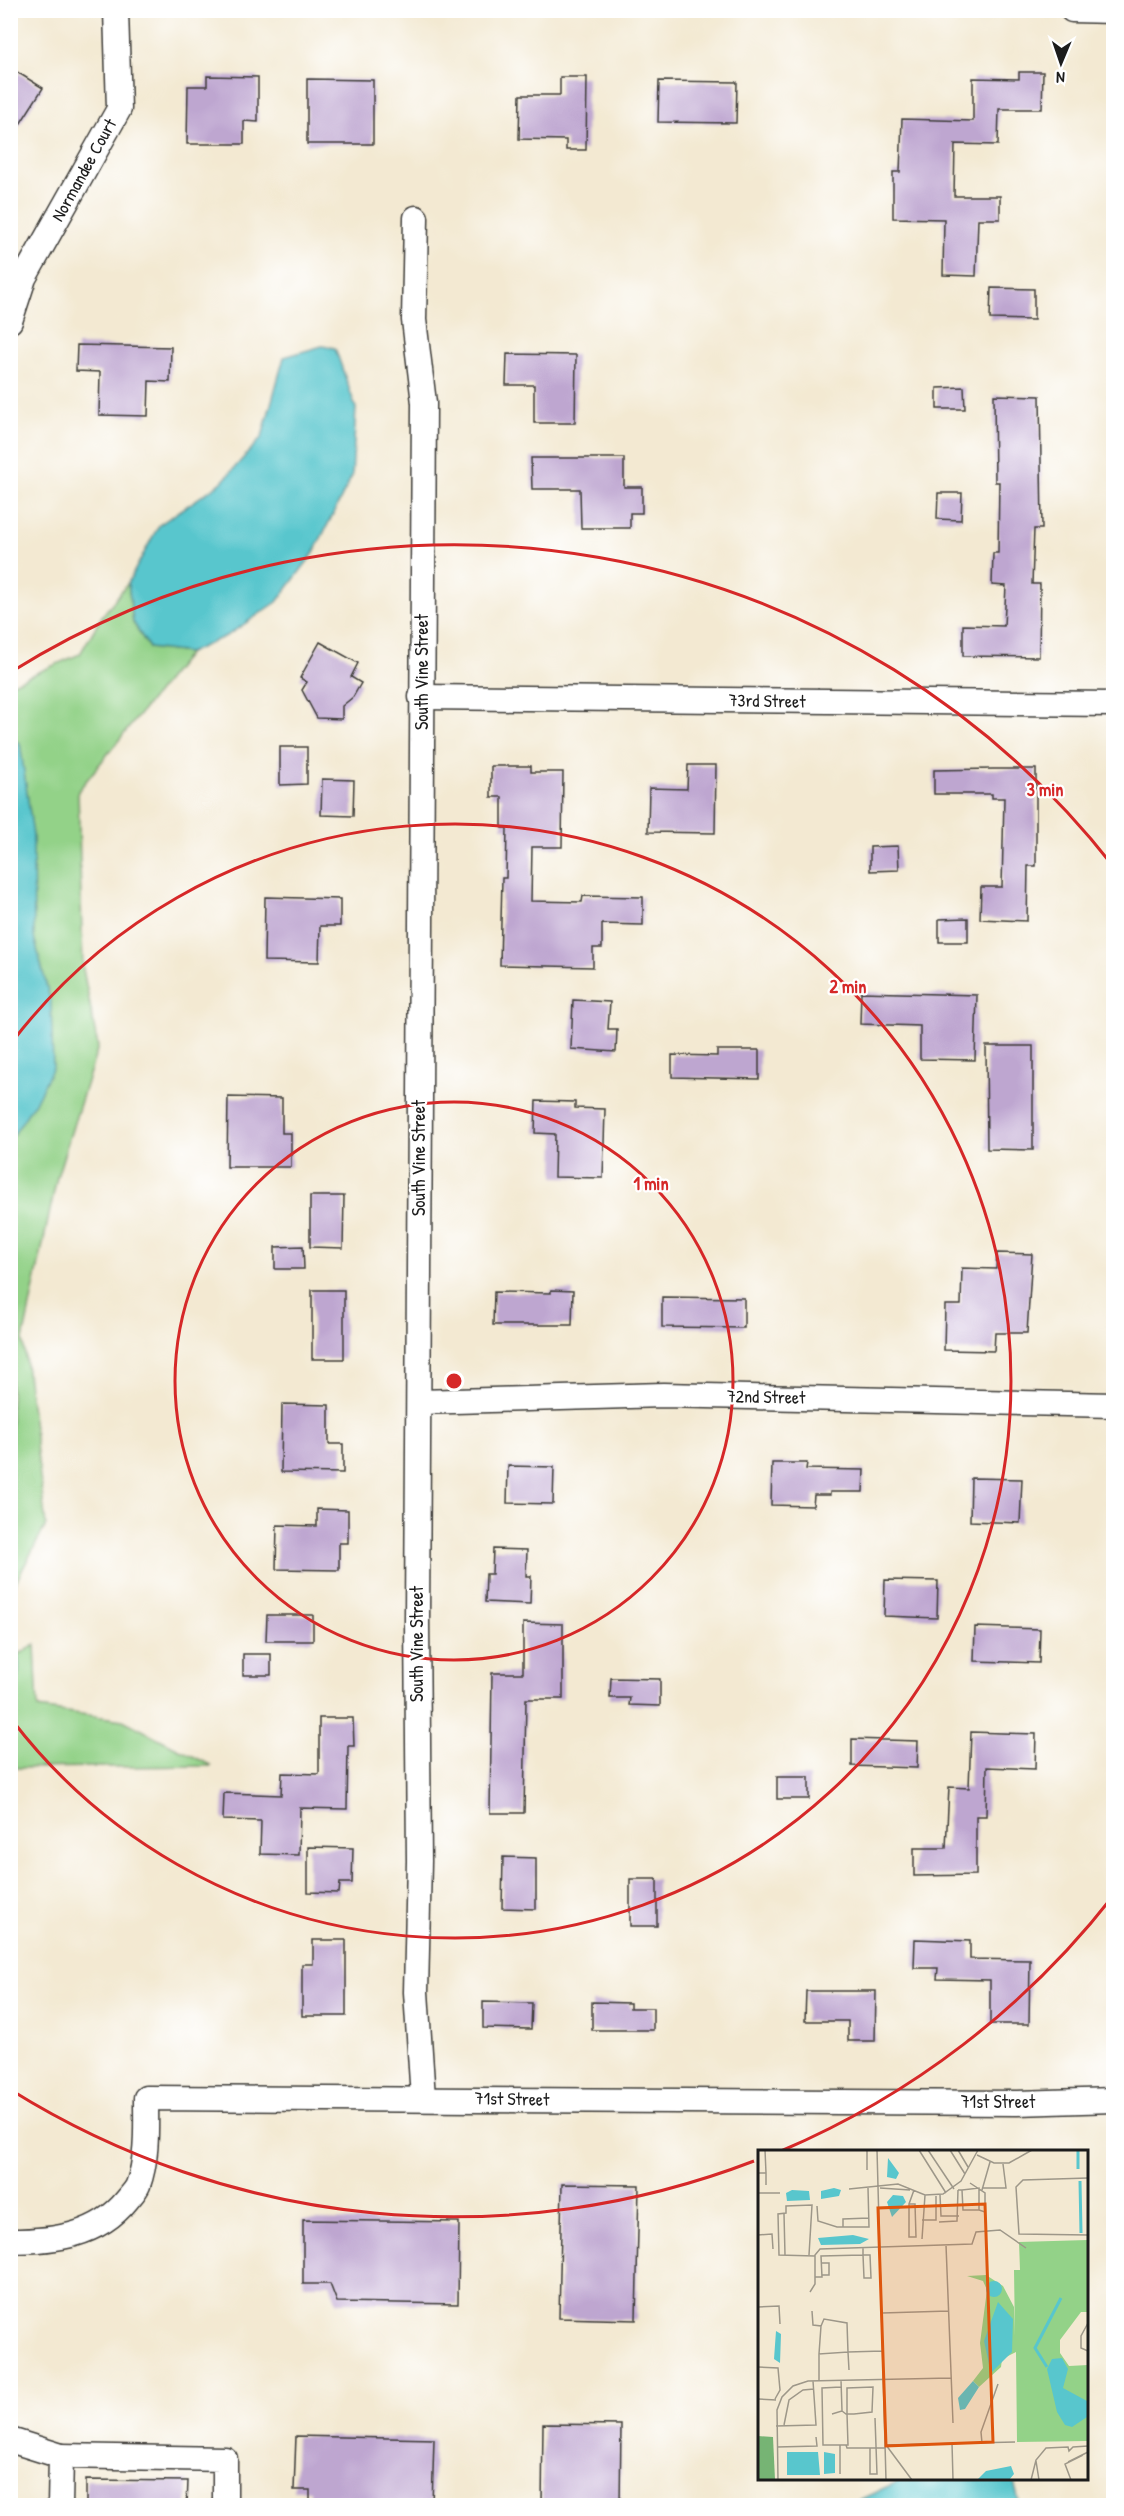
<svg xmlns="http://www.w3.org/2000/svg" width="1124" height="2516" viewBox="0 0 1124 2516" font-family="'Patrick Hand',sans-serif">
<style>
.green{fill:#93d288;stroke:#587752;stroke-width:1.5}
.water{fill:#58c6cd;stroke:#3a7174;stroke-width:1.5}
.building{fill:#bea6d0}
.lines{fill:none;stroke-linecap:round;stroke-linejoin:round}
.street-casing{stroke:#3c3b37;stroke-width:27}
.street{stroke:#fff;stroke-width:24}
.ring{fill:none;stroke:#d62828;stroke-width:3}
.labels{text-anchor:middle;stroke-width:4.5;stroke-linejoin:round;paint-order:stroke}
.street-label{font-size:18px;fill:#1c1c1c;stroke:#fff}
.inset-river{fill:none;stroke:#58c6cd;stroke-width:3}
.inset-road{fill:none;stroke:#9d9789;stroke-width:1.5}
.view{fill:#de560d;fill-opacity:0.15;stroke:#de560d;stroke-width:3}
.inset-edge{fill:none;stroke:#1c1c1c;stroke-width:3}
.centre{fill:#d62828;stroke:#fff;stroke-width:3}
.ring-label{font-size:18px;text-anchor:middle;font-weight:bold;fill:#d62828;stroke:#fff;stroke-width:4.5;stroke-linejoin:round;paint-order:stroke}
</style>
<rect width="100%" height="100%" fill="#fff"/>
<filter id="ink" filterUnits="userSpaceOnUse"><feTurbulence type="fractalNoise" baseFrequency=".0167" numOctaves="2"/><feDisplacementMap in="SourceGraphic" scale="12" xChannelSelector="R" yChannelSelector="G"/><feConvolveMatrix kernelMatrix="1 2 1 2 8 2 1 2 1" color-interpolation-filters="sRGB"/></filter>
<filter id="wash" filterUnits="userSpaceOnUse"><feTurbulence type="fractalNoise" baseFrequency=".008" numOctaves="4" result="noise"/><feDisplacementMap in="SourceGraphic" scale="24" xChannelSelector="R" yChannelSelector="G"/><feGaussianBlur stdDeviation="1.35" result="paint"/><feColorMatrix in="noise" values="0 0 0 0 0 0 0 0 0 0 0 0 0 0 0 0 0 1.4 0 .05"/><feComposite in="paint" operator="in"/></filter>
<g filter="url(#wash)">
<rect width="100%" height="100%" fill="#f3e9d2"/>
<!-- green -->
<g class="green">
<path d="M 128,583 L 133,622 L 149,648 L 189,653 L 78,791 L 83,969 L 98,1047 L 57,1177 L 23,1340 L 46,1525 L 11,1591 L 11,684 L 80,654 L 102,616 Z"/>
<path d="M 10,1630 L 18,1655 L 35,1645 L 38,1708 L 123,1720 L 212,1766 L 11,1768 Z"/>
</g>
<!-- water -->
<g class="water">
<path d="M 322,346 L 335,348 L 356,408 L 352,476 L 313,554 L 277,602 L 228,635 L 189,653 L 149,648 L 133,622 L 128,583 L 159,525 L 222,482 L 262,437 L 284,357 Z"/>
<path d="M 11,738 L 20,743 L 33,835 L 34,937 L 51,1003 L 53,1067 L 37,1099 L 11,1139 Z"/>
<path d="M 11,1630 C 17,1653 26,1670 11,1691 Z"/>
<path d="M 899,2478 L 1013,2479 L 1020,2505 L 855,2505 L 861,2499 L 895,2483 Z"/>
</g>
<g id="blocks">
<!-- building -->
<g class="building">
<path d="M 17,72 L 43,88 L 10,140 L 10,82 Z"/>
<path d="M 1019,72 L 1043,72 L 1042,109 L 999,109 L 998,145 L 955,144 L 954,196 L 1000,196 L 1000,219 L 978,219 L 976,276 L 943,275 L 944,219 L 893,218 L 893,172 L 900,172 L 902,119 L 973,121 L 973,78 L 1019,79 Z"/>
<path d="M 207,76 L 258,77 L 258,122 L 244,121 L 244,144 L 187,144 L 188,86 L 207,86 Z"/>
<path d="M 560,77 L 587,77 L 586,150 L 566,150 L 566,140 L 519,139 L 520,95 L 560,95 Z"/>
<path d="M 307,79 L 373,80 L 373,144 L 307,144 Z"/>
<path d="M 659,81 L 737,82 L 736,123 L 658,122 Z"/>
<path d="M 991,288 L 1034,289 L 1034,320 L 990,319 Z"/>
<path d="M 77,345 L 171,347 L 170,382 L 149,381 L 148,416 L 99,415 L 100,372 L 76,371 Z"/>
<path d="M 507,354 L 576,355 L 575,423 L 534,423 L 534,385 L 506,385 Z"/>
<path d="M 964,387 L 965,409 L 937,409 L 937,388 Z"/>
<path d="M 994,395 L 1040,396 L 1042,529 L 1034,529 L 1032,584 L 1040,584 L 1039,657 L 963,656 L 963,625 L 1004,626 L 1006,586 L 992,585 L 993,553 L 998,553 L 999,482 L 995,482 Z"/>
<path d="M 531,458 L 624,458 L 624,487 L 642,487 L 642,513 L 630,513 L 630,528 L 581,528 L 580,489 L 532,489 Z"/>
<path d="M 938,493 L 962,493 L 961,520 L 937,519 Z"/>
<path d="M 320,642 L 358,663 L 351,677 L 361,683 L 353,697 L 342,706 L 342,719 L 317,718 L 302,690 L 307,682 L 300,678 Z"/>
<path d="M 280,747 L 307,747 L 307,784 L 280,785 Z"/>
<path d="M 688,765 L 716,765 L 715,833 L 648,832 L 649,788 L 687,789 Z"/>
<path d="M 491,766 L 531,766 L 531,772 L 563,772 L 562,847 L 532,847 L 531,901 L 582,902 L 583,896 L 643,897 L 643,925 L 602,924 L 602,948 L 593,948 L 593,967 L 500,965 L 502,878 L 506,878 L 507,828 L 502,828 L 502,797 L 491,797 Z"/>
<path d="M 993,769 L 1036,769 L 1036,866 L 1028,866 L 1027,921 L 980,919 L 981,887 L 1002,887 L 1004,798 L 992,798 L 992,794 L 934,794 L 934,770 Z"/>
<path d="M 322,779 L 354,780 L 353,816 L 321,815 Z"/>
<path d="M 898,846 L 899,870 L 870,871 L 870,847 Z"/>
<path d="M 265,897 L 340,899 L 340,926 L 320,926 L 319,962 L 264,961 Z"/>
<path d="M 968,918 L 968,942 L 939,942 L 939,919 Z"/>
<path d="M 861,992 L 977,995 L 975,1060 L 920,1059 L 920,1026 L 860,1024 Z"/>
<path d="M 573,1000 L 610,1002 L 608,1029 L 617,1029 L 616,1052 L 571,1049 Z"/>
<path d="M 986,1046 L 1033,1046 L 1033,1150 L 987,1149 Z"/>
<path d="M 717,1050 L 759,1050 L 759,1079 L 672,1077 L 672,1055 L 717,1056 Z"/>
<path d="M 228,1097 L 282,1098 L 282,1133 L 291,1133 L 291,1167 L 227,1167 Z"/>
<path d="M 536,1101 L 575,1102 L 575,1108 L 605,1109 L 603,1178 L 554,1177 L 555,1134 L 535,1133 Z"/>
<path d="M 310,1196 L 344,1196 L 343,1248 L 310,1247 Z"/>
<path d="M 303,1246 L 304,1269 L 275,1269 L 275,1247 Z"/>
<path d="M 997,1253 L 1032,1254 L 1027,1333 L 995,1333 L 994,1351 L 944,1350 L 945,1305 L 961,1305 L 962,1268 L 996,1269 Z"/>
<rect x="312" y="1290" width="32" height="69"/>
<path d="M 551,1290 L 573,1291 L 572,1325 L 493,1325 L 494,1292 L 551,1293 Z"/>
<path d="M 662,1297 L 744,1298 L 744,1328 L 662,1327 Z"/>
<path d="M 282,1404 L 329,1405 L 329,1444 L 343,1444 L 343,1473 L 281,1472 Z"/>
<path d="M 772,1463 L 807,1463 L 806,1469 L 864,1470 L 863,1492 L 830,1492 L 830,1495 L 814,1495 L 813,1506 L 771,1505 Z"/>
<path d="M 508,1466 L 554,1467 L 553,1504 L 507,1503 Z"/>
<path d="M 971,1478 L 1022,1479 L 1020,1523 L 970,1521 Z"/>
<path d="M 317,1509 L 348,1510 L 348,1543 L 339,1543 L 339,1570 L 276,1569 L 277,1525 L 317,1526 Z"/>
<path d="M 493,1549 L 527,1550 L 526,1576 L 531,1576 L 530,1604 L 485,1602 L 486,1574 L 492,1574 Z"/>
<path d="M 885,1580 L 938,1581 L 937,1618 L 884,1616 Z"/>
<path d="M 267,1615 L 313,1615 L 313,1641 L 266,1641 Z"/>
<path d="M 523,1623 L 563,1624 L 563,1699 L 526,1699 L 524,1813 L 490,1813 L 492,1673 L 523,1673 Z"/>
<path d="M 975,1627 L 1040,1629 L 1039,1663 L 974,1661 Z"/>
<rect x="243" y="1654" width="28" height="21"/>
<path d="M 611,1678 L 660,1679 L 660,1706 L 629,1705 L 630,1698 L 610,1698 Z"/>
<path d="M 319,1718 L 353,1718 L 354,1746 L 348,1746 L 347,1809 L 300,1808 L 299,1855 L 260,1854 L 261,1821 L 223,1820 L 224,1793 L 281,1795 L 282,1773 L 319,1774 Z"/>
<path d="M 971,1732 L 1036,1734 L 1035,1769 L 987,1767 L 986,1816 L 976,1816 L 976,1875 L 914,1876 L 914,1848 L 946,1848 L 949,1787 L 969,1788 Z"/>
<path d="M 852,1739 L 918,1741 L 917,1768 L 852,1766 Z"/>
<rect x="777" y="1777" width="32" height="22"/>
<path d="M 308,1847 L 353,1848 L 352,1883 L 340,1883 L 339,1893 L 308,1892 Z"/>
<path d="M 503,1857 L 536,1858 L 536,1909 L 502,1908 Z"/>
<rect x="630" y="1879" width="27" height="47"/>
<path d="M 915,1939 L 970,1941 L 970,1959 L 1030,1960 L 1029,2024 L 990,2024 L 990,1980 L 937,1979 L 938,1968 L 914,1968 Z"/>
<path d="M 313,1940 L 346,1940 L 346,2016 L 302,2016 L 302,1964 L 313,1964 Z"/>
<path d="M 806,1991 L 876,1991 L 875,2041 L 848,2041 L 848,2021 L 805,2021 Z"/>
<path d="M 483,2002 L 532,2003 L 531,2029 L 483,2028 Z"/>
<path d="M 592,2002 L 630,2003 L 630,2008 L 653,2008 L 653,2030 L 592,2030 Z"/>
<path d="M 562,2184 L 639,2185 L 636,2320 L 559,2318 Z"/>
<path d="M 303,2220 L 459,2222 L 458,2304 L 337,2302 L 330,2284 L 303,2284 Z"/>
<path d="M 543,2424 L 621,2425 L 620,2505 L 542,2505 Z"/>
<path d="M 296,2436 L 434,2439 L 432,2505 L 310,2505 L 310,2490 L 294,2490 Z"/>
<path d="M 86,2480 L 188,2481 L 187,2505 L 86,2505 Z"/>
</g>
</g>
</g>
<g filter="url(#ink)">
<use href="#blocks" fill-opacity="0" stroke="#3c3b37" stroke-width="1.5"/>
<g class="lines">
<defs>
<g id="street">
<path d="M 1072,10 L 1114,11"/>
<path d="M 416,218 L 414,320 L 424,403 L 417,1620 L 419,1861 L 416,1992 L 423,2098"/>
<path d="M 10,321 L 24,278 L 119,109 L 116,10"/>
<path d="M 421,697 L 1114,704"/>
<path d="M 419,1402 L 663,1395 L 1114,1405"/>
<path d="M 10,2241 C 55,2241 98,2236 127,2200 C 131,2195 136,2190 138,2185 C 148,2158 146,2125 146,2098 L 1017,2103 L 1114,2100"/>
<path d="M 10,2440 L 61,2456"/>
<path d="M 60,2506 L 61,2456 L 225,2459 L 225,2506"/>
</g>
</defs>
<!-- street casing -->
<use href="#street" class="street-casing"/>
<!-- street -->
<use href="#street" class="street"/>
</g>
</g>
<!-- distance rings -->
<g class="ring">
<circle cx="454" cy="1381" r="279"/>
<path d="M12 1042A557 557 0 1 1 12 1720"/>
<path d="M1113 1896A836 836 0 0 1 781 2151M754 2161A836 836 0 0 1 11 2090M11 672A836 836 0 0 1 1113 866"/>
</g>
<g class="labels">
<!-- street labels -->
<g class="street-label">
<text transform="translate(84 170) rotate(-61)" y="6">Normandee Court</text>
<text transform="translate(422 672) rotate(-90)" y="6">South Vine Street</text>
<text transform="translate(767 701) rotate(1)" y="6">73rd Street</text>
<text transform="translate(419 1158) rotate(-90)" y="6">South Vine Street</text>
<text transform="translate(766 1397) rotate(1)" y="6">72nd Street</text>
<text transform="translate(417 1644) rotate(-90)" y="6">South Vine Street</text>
<text transform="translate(512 2099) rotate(1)" y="6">71st Street</text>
<text x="998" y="2108">71st Street</text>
</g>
</g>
<!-- overview -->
<g transform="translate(758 2150)">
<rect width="330" height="330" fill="#f3e9d2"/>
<path d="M 330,90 L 330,162 L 323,162 L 302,190 L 302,203 L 311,216 L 330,215 L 330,291 L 259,292 L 258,202 L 244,209 L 243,217 L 221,237 L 215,231 L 225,218 L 222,193 L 229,140 L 225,131 L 209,126 L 228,125 L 245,136 L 256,157 L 257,187 L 256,120 L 262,120 L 261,92 Z" fill="#93d288"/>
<path d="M 0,286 L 15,287 L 17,330 L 0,330 Z" fill="#76b474"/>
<path d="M 130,8 L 141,23 L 138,29 L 129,27 ZM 76,38 L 83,40 L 81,46 L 63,49 L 63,41 ZM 34,40 L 51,41 L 52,50 L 29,51 L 28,43 ZM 135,45 L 145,46 L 148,52 L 134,67 L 129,52 ZM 95,85 L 111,89 L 102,94 L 63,95 L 60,88 ZM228 139a8 8 0 1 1 16 0a8 8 0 1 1-16 0ZM 240,152 L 255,169 L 254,202 L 233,223 L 226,191 ZM 18,181 L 23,184 L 22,213 L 16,209 ZM 304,208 L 310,219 L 305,238 L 329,251 L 329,267 L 314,277 L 307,275 L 299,262 L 289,219 L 294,209 ZM 215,231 L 221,237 L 207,259 L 202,260 L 200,248 ZM 29,302 L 60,302 L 62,325 L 29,325 ZM 66,302 L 77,304 L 77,323 L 66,324 ZM 253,316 L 256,324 L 251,330 L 220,329 L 228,321 Z" fill="#58c6cd"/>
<path class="inset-river" d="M 320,0 L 320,19M 322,31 L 323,83M 289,217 L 277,198 L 303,148"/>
<path class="inset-road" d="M 7,0 L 8,23M 109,0 L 109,20M 119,0 L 128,330M 161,0 L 188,43M 170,0 L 196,39M 192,0 L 207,24M 200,0 L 210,17M 219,5 L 236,13 L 251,13 L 274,0M 0,23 L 8,23 L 8,35M 330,28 L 265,30 L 258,37 L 261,84 L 330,85M 212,33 L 227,43 L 227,62 L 221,60M 122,38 L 152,40M 225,38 L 248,38 L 245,14M 91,39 L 140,34 L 167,45 L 185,44 L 203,31 L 220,0M 200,40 L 204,40 L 221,38 L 221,60 L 205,60 L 204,40M 224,40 L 232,12M 0,43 L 22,43M 182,45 L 183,66 L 201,66M 151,54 L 157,54 L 158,87 L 151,87 L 151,54 L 156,40M 59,56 L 60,71 L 79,77 L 111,77 L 110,38M 26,64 L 27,105M 164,70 L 178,70 L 178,46M 181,72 L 199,71 L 200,40M 85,77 L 85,69 L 111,68M 0,85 L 14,84 L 15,99M 164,89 L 167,45M 188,95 L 195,273M 51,105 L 54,55 L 28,56 L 28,63 L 20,64 L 21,105 L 57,106M 64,113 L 71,113 L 71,125 L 64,125M 57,127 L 64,127 L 63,106 L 105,105 L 112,105 L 113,128 L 106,128 L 105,105 L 105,98M 52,142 L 57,134 L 57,105 L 62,99 L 214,94 L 218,82 L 242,80 L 268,98M 0,157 L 21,156 L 22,174M 54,161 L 55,175 L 63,176 L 61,204 L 90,202 L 91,220M 124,163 L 191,161M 330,173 L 323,186 L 323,198 L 330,201M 63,176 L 66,169 L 89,173 L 90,202 L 125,201M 0,217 L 20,218 L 22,240 L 17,249M 61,231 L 61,204M 83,237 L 64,238 L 65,295 L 90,295 L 89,264 L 89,238 L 115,237 L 114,262 L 96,264 L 88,264 L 84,261M 0,249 L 18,250M 74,264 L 84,261 L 83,230M 26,275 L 31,250 L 45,240 L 56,239M 18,276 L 58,275 L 55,231M 194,293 L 195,330M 224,293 L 223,282 L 240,234M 82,295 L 82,324M 88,295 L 89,298 L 127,298M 127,295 L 257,292M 128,295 L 154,330M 19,297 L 59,296 L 58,287M 112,298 L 112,324 L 119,324 L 117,268M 278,311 L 281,330M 310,312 L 330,302M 20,330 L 19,260 L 24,247 L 35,236 L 50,231 L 193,228M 273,330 L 278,310 L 288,298 L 310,297 L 311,301 L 315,297 L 330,296M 313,330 L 307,314 L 325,305"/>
<path class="view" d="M 227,54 L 235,292 L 128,296 L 120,58 Z"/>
<rect width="330" height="330" class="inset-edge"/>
</g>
<circle cx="454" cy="1381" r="9" class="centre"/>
<g class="ring-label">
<text x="1045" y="796">3 min</text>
<text x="848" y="993">2 min</text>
<text x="651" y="1190">1 min</text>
</g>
<!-- margin -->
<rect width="1124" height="2516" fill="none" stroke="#fff" stroke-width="36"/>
<!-- north arrow -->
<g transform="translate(1061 63) rotate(182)" stroke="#ffffff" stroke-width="4.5" paint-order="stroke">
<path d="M0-4.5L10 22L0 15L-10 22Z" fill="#1c1c1c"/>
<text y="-9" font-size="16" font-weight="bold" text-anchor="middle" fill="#1c1c1c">N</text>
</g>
</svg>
